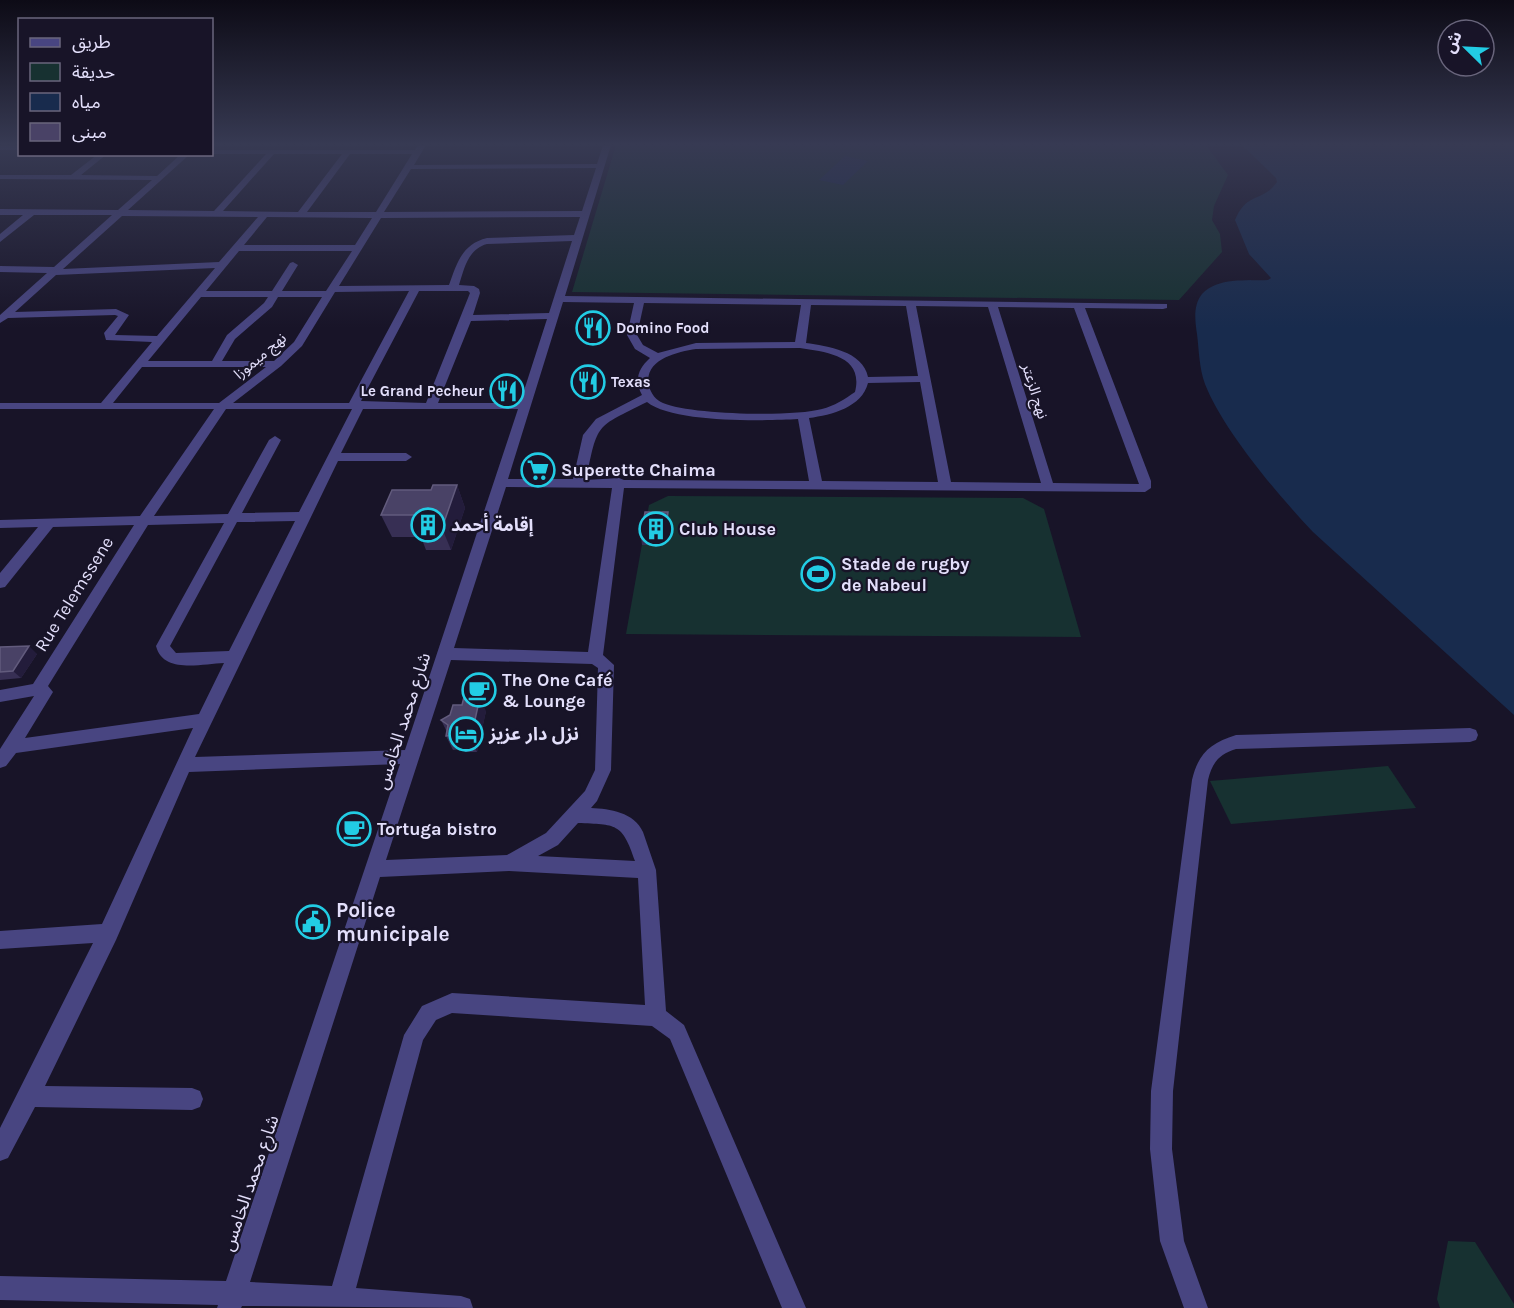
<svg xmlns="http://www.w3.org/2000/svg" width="1514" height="1308" viewBox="0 0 1514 1308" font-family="Karla,'Noto Sans Arabic',sans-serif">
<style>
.green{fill:#173131}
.water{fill:#182b4d}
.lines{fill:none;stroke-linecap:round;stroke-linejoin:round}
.minor{fill:#484581;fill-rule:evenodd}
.wall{fill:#372f54}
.shaded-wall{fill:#231c3b}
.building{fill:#494266;stroke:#625b7d;stroke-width:1.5}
.labels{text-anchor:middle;stroke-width:4.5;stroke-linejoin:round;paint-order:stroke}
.far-poi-label{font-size:15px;font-weight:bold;fill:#e3dffb;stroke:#181428;text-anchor:start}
.far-street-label{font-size:15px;fill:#e3dffb;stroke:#181428}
.poi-label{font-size:18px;font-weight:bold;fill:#e3dffb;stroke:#181428;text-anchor:start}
.street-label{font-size:18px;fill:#e3dffb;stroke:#181428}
.near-poi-label{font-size:21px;font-weight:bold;fill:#e3dffb;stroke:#181428;text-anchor:start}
</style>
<rect width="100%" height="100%" fill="#181428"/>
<!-- green -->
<g class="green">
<path d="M 616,145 L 1206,145 L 1228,175 L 1214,206 L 1212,220 L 1220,234 L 1222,252 L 1179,300 L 572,292 Z"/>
<path d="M 668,496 L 1023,498 L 1044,509 L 1081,637 L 626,634 L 649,505 Z"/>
<path d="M 1388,766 L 1416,808 L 1231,824 L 1210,781 Z"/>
<path d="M 1448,1241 L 1475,1242 L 1514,1304 L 1514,1308 L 1440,1308 L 1437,1299 Z"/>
</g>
<!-- water -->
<g class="water">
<path d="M 1242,145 L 1514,145 L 1514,715 L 1313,532 C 1278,495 1223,430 1205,384 C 1199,368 1199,350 1197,334 C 1195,321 1193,305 1202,294 C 1218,277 1246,281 1268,280 L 1271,278 L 1249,254 L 1235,220 C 1247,191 1262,203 1277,182 L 1276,178 Z"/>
<path d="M 845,156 L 868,161 L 843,185 L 819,180 Z"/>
</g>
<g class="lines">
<!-- minor -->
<g class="minor">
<path d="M 418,145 L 426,145 L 414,165 L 597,164 L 603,145 L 611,145 L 565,296 L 1167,304 L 1167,308 L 1163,309 L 1085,308 L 1151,481 L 1151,488 L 1145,492 L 624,488 L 603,655 L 614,665 L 611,770 L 597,801 L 591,808 C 610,809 634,812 643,832 L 656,870 L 666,1011 L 684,1025 L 806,1308 L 782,1308 L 670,1039 L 652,1026 L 452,1013 L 436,1020 L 423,1040 L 356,1288 L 461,1296 L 470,1299 L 473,1308 L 242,1306 L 241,1308 L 217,1308 L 218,1305 L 0,1300 L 0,1276 L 226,1281 L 400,764 L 189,772 L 116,940 L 45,1086 L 192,1088 L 200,1091 L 203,1099 L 200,1107 L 192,1110 L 35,1107 L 8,1158 L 0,1161 L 0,1128 L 93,943 L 0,949 L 0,931 L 102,924 L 193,728 L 16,753 L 6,766 L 0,768 L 0,749 L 34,696 L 0,702 L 0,690 L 33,684 L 134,525 L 53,527 L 5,587 L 0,588 L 0,573 L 38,527 L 0,528 L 0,520 L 140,516 L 214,409 L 0,409 L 0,403 L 101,403 L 152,342 L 106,340 L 104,333 L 118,316 L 115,315 L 8,318 L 0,323 L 0,315 L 47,273 L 0,272 L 0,266 L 54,267 L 112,215 L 34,215 L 0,242 L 0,234 L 23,215 L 0,215 L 0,209 L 118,210 L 152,180 L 0,179 L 0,175 L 71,175 L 98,154 L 107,154 L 81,175 L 157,176 L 181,154 L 190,154 L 128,210 L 214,211 L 266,154 L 212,154 L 212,150 L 415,150 ZM 274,154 L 342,154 L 298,212 L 223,211 ZM 350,154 L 412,154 L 376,212 L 307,212 ZM 596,168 L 582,211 L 384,212 L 411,169 ZM 122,216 L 258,217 L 219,262 L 63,269 ZM 267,217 L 372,218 L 355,245 L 244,245 ZM 580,217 L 574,235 L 487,238 C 462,244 457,263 449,285 L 339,286 L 381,218 ZM 572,241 L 549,313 L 473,315 L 480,293 L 479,289 L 474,286 L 459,285 C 464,269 468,249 487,244 ZM 239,251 L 352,251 L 326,291 L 282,291 L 298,265 L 293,262 L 290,263 L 272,291 L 206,291 ZM 215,268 L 157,336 L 115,335 L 129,315 L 116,309 L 15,312 L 56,275 ZM 409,291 L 349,403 L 233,403 L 281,366 L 302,346 L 335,292 ZM 419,291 L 468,291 L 470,293 L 426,403 L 361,401 ZM 201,297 L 268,297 L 264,303 L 227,335 L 212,361 L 148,361 ZM 278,297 L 322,297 L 294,342 L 274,361 L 222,361 L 235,339 L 272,307 ZM 563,302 L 634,303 L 627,335 L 635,349 L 650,358 C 638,369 634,380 642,395 L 596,419 L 583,435 L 573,479 L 508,479 ZM 644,303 L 801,305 L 795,342 L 696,343 L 658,353 L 643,345 L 637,335 ZM 811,305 L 906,306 L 918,376 L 868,377 C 863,351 827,346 806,343 ZM 916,306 L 988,307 L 1041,483 L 951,482 ZM 998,307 L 1074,308 L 1139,484 L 1053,483 ZM 547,319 L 520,403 L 438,403 L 471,321 ZM 800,348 C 827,352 864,356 855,392 C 845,399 834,406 822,409 C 794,417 691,415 663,403 C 656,400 651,394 649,386 C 643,360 676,352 696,349 ZM 142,367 L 266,367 L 219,403 L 113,403 ZM 920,382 L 938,482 L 822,481 L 809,418 C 832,415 862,407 868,383 ZM 647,402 C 673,423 763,421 798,419 L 809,481 L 624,480 L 619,478 L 586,480 C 598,422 595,428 647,402 ZM 226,409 L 352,409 L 299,512 L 242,513 L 281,440 L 275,436 L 269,440 L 228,514 L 154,516 ZM 363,409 L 518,409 L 405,750 L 195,757 L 338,461 L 406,461 L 412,457 L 406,453 L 341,453 ZM 506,487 L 612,488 L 588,652 L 454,648 ZM 295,521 L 229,651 L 176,653 L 170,646 L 237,522 ZM 224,523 L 156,646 C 163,674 201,664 224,663 L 199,714 L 25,738 L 53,692 L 48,686 L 148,525 ZM 451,660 L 592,664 L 598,668 L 595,770 L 585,791 L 546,833 L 507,855 L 386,860 ZM 578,823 C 616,825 622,822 635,861 L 538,856 L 558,845 ZM 509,871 L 638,878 L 645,1005 L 452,993 L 422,1006 L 404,1035 L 332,1286 L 250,1282 L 380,877 Z"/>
<rect x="0" y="146" width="20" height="4"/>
<path d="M 1470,728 L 1476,730 L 1478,735 L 1476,740 L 1470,742 L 1236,749 C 1219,754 1212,763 1208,780 L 1173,1091 L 1172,1149 L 1184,1241 L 1208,1308 L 1184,1308 L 1160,1241 L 1150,1149 L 1151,1091 L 1192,780 C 1198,754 1210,743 1236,735 Z"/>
</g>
</g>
<!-- wall -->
<g class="wall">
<path d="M 457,485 L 465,508 L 451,550 L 426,550 L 421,537 L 392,537 L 381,515 Z"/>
<path d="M 669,520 L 666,538 L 657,538 L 656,545 L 642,545 L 641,537 Z"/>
<path d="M 0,647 L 37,654 L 21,678 L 0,680 Z"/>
<path d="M 486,711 L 477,752 L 465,752 L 463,749 L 453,750 L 446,736 L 447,732 L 441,720 Z"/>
</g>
<!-- shaded-wall -->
<g class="shaded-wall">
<path d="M 457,485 L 465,508 L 451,550 L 442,528 Z"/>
<path d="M 668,512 L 669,520 L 666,538 L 666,530 Z"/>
<path d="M 656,530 L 657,538 L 656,545 L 655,537 Z"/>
<path d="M 29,646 L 37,654 L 21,678 L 13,671 Z"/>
<path d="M 480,697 L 486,711 L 477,752 L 471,738 Z"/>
</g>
<!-- building -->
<g class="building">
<path d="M 433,485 L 457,485 L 442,528 L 417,528 L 422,515 L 381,515 L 392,490 L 431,490 Z"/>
<path d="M 645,512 L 668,512 L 666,530 L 656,530 L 655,537 L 641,537 Z"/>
<path d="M 29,646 L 13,671 L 0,672 L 0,647 Z"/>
<path d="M 464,697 L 480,697 L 471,738 L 458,738 L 458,735 L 446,736 L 448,725 L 441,720 L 450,715 L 453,705 L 462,705 Z"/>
</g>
<!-- sky -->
<linearGradient id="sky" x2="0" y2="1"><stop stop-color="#0d0b16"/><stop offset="0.44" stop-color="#373a53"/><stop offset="1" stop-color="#373a53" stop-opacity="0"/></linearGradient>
<rect width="1514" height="328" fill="url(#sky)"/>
<!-- icons -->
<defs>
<symbol id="restaurant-ring" viewBox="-11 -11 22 22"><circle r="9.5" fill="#181428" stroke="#22cce4" stroke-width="1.5"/><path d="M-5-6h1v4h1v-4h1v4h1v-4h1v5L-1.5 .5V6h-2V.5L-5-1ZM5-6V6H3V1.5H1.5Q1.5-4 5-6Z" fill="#22cce4"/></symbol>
<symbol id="supermarket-ring" viewBox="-11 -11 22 22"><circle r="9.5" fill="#181428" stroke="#22cce4" stroke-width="1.5"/><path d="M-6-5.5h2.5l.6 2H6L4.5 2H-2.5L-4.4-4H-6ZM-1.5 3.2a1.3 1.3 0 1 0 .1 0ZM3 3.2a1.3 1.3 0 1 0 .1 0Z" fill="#22cce4"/></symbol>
<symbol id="building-ring" viewBox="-11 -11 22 22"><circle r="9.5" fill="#181428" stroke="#22cce4" stroke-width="1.5"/><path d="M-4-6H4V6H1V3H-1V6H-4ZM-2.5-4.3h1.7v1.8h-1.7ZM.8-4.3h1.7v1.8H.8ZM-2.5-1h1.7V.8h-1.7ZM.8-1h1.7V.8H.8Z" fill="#22cce4"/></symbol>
<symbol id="stadium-ring" viewBox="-11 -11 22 22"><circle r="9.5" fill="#181428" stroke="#22cce4" stroke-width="1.5"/><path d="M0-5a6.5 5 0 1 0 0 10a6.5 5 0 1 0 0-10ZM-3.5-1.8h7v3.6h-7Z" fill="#22cce4"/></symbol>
<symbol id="cafe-ring" viewBox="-11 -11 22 22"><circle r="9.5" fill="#181428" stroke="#22cce4" stroke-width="1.5"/><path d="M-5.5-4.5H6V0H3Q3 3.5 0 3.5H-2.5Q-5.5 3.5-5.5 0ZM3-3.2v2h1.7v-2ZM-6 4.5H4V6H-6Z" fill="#22cce4"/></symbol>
<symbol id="hotel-ring" viewBox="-11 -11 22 22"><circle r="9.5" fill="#181428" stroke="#22cce4" stroke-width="1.5"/><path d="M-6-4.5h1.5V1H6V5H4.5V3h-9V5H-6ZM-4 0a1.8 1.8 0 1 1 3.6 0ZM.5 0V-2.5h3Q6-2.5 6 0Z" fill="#22cce4"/></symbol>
<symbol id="civic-ring" viewBox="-11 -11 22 22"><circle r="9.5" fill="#181428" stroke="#22cce4" stroke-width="1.5"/><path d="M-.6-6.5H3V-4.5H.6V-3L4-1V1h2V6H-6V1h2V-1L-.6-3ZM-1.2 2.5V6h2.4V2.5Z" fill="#22cce4"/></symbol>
</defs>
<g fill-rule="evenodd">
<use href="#restaurant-ring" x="574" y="309" width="38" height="38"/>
<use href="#restaurant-ring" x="569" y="363" width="38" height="38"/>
<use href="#restaurant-ring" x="488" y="372" width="38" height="38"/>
<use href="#supermarket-ring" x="519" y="451" width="38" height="38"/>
<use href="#building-ring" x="409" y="506" width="38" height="38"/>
<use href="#building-ring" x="637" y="510" width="38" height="38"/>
<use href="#stadium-ring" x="799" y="555" width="38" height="38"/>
<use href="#cafe-ring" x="460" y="671" width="38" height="38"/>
<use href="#hotel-ring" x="447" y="715" width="38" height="38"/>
<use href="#cafe-ring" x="335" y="810" width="38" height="38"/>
<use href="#civic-ring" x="294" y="903" width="38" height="38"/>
</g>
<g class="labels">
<!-- far-poi labels -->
<g class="far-poi-label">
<text x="616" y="333">Domino Food</text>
<text x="611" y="387">Texas</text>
<text x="484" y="396" text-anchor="end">Le Grand Pecheur</text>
</g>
<!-- far-street labels -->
<g class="far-street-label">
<text transform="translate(260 356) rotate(-40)" y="5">نهج ميموزا</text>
<text transform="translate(1035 391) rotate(73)" y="5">نهج الزعتر</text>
</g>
<!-- poi labels -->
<g class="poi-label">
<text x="561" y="476">Superette Chaima</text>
<text x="451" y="531">إقامة أحمد</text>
<text x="679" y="535">Club House</text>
<text x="841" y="570">Stade de rugby<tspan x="841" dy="21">de Nabeul</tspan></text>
<text x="502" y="686">The One Café<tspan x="502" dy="21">&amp; Lounge</tspan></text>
<text x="489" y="740">نزل دار عزيز</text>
<text x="377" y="835">Tortuga bistro</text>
</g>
<!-- street labels -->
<g class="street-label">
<text transform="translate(74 594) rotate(-58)" y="6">Rue Telemssene</text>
<text transform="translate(403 721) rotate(-72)" y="6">شارع محمد الخامس</text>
<text transform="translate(250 1183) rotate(-71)" y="6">شارع محمد الخامس</text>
</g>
<!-- near-poi labels -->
<g class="near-poi-label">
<text x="336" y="917">Police<tspan x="336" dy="24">municipale</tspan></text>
</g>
</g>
<!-- legend -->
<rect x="18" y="18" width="195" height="138" fill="#181428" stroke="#69657c" stroke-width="1.5"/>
<rect x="30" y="38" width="30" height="9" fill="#484581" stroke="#69657c" stroke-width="1.5"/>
<text x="72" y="48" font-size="18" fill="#e3dffb">طريق</text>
<rect x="30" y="63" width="30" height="18" fill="#173131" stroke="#69657c" stroke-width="1.5"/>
<text x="72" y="78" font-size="18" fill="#e3dffb">حديقة</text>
<rect x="30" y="93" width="30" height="18" fill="#182b4d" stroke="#69657c" stroke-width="1.5"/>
<text x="72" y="108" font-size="18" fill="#e3dffb">مياه</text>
<rect x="30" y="123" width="30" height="18" fill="#494266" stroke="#69657c" stroke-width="1.5"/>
<text x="72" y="138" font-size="18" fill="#e3dffb">مبنى</text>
<!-- north arrow -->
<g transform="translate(1466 48) rotate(294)"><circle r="28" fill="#181428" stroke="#69657c" stroke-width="1.5"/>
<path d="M0-4.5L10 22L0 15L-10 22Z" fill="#22cce4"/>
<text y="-9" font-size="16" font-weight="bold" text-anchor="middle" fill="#e3dffb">ش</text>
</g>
</svg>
